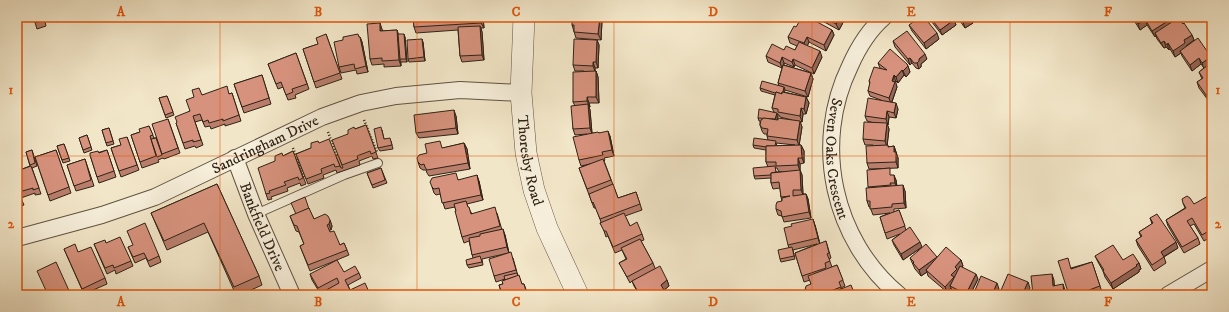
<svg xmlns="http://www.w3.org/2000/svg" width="1229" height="312" viewBox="0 0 1229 312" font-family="'IM FELL DW Pica',serif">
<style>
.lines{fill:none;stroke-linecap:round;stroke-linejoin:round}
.service-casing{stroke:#605342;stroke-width:10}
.minor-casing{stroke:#605342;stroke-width:18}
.tertiary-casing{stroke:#605342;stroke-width:22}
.path{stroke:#2f2215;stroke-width:2.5;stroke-dasharray:1 2;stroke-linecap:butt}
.service{stroke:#f7efdb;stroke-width:8}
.minor{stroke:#f7efdb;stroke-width:16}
.tertiary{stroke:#f7efdb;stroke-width:21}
.wall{fill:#b97e6c;stroke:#2f2215;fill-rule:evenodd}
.shaded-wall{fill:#966658;stroke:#2f2215}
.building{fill:#d7927d;stroke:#2f2215}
.grid{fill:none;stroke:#df560c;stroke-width:1;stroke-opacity:0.55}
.labels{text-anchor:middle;stroke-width:4;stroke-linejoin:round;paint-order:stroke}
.street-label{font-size:15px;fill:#2f2215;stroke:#f7efdb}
.neatline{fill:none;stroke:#df560c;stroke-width:1.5}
.grid-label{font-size:13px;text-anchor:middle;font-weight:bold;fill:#df560c}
</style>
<rect width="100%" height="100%" fill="#f2e6c8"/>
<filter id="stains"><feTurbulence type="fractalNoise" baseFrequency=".005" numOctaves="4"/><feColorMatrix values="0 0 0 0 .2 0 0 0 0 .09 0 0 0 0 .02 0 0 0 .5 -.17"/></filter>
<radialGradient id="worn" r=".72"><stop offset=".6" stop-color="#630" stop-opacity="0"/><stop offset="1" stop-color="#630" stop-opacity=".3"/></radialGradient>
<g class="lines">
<defs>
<path id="service" d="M 256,214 L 344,175 L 378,163"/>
<g id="minor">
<path id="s1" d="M 884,17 C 869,30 858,48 850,66 C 812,144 833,240 899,295"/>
<path id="s2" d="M 235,158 L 256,214 L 292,295"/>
<path id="s3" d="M 17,238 L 102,215 L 155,197 L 322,117 L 361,103 L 396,96 L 460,90 L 521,93"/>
<path d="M 1168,295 L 1212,269"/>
</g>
<g id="tertiary">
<path id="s4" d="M 524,17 L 521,93 L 526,153 L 534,190 L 547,228 L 578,295"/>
</g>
</defs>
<!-- service casing -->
<use href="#service" class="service-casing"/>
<!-- minor casing -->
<use href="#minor" class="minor-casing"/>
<!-- tertiary casing -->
<use href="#tertiary" class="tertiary-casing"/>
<!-- path -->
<g class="path">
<path d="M 364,120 L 377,152"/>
<path d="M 328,132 L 338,158"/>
<path d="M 293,148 L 305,179"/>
</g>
<!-- service -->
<use href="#service" class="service"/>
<!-- minor -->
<use href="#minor" class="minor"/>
<!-- tertiary -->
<use href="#tertiary" class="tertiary"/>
</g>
<!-- wall -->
<g class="wall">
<path d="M 17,17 L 44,17 L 46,26 L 37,29 L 34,19 L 26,22 L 24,17 L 17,20 Z"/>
<path d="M 55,17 L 65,17 L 56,20 Z"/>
<path d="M 413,17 L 483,17 L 484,28 L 481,28 L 482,32 L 484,60 L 462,62 L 460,56 L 458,30 L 416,33 L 414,27 Z"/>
<path d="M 815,17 L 846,17 L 839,30 Z"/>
<path d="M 928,17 L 952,17 L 954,20 L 956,25 L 942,35 Z"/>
<path d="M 957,17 L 975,17 L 975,18 L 972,21 L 973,23 L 965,28 Z"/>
<path d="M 1133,17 L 1171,19 L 1172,22 L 1183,24 L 1192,35 L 1194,40 L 1187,46 L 1211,57 L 1212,60 L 1212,97 L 1208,100 L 1199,88 L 1197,82 L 1202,79 L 1199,72 L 1204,68 L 1201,64 L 1192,71 L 1182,56 L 1181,53 L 1175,57 L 1170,49 L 1169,50 L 1166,47 L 1164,48 L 1157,39 L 1156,36 L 1155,37 L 1147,25 L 1140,30 L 1135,22 Z"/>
<path d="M 602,21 L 601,40 L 576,38 L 572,25 Z"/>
<path d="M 909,25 L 939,39 L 926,49 L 912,31 Z"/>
<path d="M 796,27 L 832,30 L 834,35 L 826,51 L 809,42 L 807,46 L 822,57 L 814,74 L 795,65 L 794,67 L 784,63 L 784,65 L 811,73 L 813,79 L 808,97 L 785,90 L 784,92 L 806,97 L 809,103 L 806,114 L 803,114 L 802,122 L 800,122 L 802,127 L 799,145 L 801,145 L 804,151 L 804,163 L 800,164 L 800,170 L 802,175 L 803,194 L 806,194 L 808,199 L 811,218 L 784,222 L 782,216 L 778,215 L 776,209 L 782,201 L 781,197 L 780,188 L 773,189 L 771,183 L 771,178 L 755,179 L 754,176 L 768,167 L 766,162 L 766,150 L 754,148 L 753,145 L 768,140 L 767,136 L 767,134 L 764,134 L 762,131 L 760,125 L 760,121 L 759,121 L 758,118 L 774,112 L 772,108 L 775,95 L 761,91 L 760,88 L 779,86 L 778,83 L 782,68 L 768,62 L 766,56 L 784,50 L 795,50 L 797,46 L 790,43 L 788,37 ZM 777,114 L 779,115 L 780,117 L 792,120 L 777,120 L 778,116 ZM 776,143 L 795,145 L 777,146 ZM 775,168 L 777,168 L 779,172 L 783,172 L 776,172 Z"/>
<path d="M 382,29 L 382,31 L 397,30 L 398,34 L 405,37 L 407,62 L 401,62 L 401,66 L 384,67 L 384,64 L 372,65 L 370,59 Z"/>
<path d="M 326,34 L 342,79 L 316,88 L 303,49 L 318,44 Z"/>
<path d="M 359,37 L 360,37 L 362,42 L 368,72 L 357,74 L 356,70 L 341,73 L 339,67 Z"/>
<path d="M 597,40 L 599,45 L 598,68 L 595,68 L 595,71 L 596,71 L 598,77 L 599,103 L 589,103 L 590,107 L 589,107 L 590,110 L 592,133 L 599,133 L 610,136 L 614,156 L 604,158 L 605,160 L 604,161 L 618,198 L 636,192 L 642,210 L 625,216 L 630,226 L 642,234 L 644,240 L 641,241 L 653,263 L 655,268 L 667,280 L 669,286 L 664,290 L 666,295 L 638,295 L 639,294 L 634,286 L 632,281 L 630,283 L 622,268 L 619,263 L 626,259 L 622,250 L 615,253 L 608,236 L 606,237 L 603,228 L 600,223 L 601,222 L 596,208 L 594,208 L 579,168 L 590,164 L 581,166 L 579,160 L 587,134 L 575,135 L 573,129 L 575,106 L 573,102 L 584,71 L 575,71 L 573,65 Z"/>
<path d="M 893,41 L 927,59 L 921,64 L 921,67 L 919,69 L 916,68 L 912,63 L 910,65 L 895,47 Z"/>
<path d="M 423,42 L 425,61 L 409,62 L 408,59 Z"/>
<path d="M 296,53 L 309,89 L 295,95 L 296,98 L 288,100 L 283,87 L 278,89 L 268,64 Z"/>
<path d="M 878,63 L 907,64 L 910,72 L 906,77 L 904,75 L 898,83 L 896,81 L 895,83 L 897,87 L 892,102 L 898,109 L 896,118 L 889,117 L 888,125 L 887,125 L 889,129 L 887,145 L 889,147 L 894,146 L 898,158 L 898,168 L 869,169 L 867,163 L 873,145 L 865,145 L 863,139 L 874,123 L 867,121 L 865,116 L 881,100 L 870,96 L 868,91 L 870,84 L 869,81 L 880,68 Z"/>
<path d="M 262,75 L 271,104 L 244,113 L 234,84 Z"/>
<path d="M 232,93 L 241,121 L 225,126 L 225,124 L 211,129 L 210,126 L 205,127 L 202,120 L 195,122 L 203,145 L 196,148 L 195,146 L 185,149 L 176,123 L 177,122 L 190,111 L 194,97 L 202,95 L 229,94 Z"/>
<path d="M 167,96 L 174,115 L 166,118 L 159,98 Z"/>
<path d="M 456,116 L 458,134 L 419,138 L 416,133 Z"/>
<path d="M 168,119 L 180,153 L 164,159 L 163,158 L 158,160 L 159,162 L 142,168 L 131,135 L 140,132 L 149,126 L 154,138 L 156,138 Z"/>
<path d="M 366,125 L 378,158 L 373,159 L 372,156 L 359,161 L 360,165 L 337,173 L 336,170 L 323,175 L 324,178 L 308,184 L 296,154 L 311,148 L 319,143 L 337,159 L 338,155 L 348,134 L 355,129 Z"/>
<path d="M 109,128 L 114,144 L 107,146 L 102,130 Z"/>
<path d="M 382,130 L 384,139 L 391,141 L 393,149 L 380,151 L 378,148 Z"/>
<path d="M 87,135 L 92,150 L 84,153 L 79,138 Z"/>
<path d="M 127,137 L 139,170 L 121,177 L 111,148 L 121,145 Z"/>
<path d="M 464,143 L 467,149 L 470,169 L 429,176 L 427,173 L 426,170 L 423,170 L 420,168 L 418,162 L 427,153 L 443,148 Z"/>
<path d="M 64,144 L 70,161 L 63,163 L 57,146 Z"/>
<path d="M 32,150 L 37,166 L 32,168 L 41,194 L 35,195 L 35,193 L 21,198 L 24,205 L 17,207 L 17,171 L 30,166 L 26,152 Z"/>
<path d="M 56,150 L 71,193 L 50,201 L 35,157 Z"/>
<path d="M 107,150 L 116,177 L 99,183 L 90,155 Z"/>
<path d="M 293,151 L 306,184 L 301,186 L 300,183 L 287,188 L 288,191 L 271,197 L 272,199 L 268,200 L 266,194 L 275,161 L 283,156 Z"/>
<path d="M 85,159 L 94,186 L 76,191 L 67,165 Z"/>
<path d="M 381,168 L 387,183 L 373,188 L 367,173 Z"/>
<path d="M 892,175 L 896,180 L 897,186 L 905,191 L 906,208 L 894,209 L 894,212 L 899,210 L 906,230 L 922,247 L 903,260 L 894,245 L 892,240 L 900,234 L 887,239 L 880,217 L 890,213 L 873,215 L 870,207 L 869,207 L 867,201 L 869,188 L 868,187 Z"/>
<path d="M 458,180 L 479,181 L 483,200 L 467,204 L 468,207 L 472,214 L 497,213 L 502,230 L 505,235 L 509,253 L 482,259 L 483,265 L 469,268 L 467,265 L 473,258 L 469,241 L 464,243 L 462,237 L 455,207 L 445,209 L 440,194 L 436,195 L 434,193 L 432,187 Z"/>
<path d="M 217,184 L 259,276 L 262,285 L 240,295 L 236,295 L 208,232 L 167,250 L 151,213 Z"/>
<path d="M 1183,203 L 1194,204 L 1212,203 L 1212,236 L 1204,241 L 1194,224 L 1190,226 L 1198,238 L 1200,244 L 1184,253 L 1168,226 L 1166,220 L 1185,208 Z"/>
<path d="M 309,209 L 314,219 L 330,220 L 332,226 L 331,230 L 329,230 L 330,232 L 340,245 L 344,243 L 349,255 L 310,271 L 300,246 L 304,244 L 299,232 L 296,231 L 290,216 Z"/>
<path d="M 1150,218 L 1178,248 L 1164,257 L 1166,263 L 1154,271 L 1138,246 L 1136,240 L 1141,237 L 1139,232 L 1152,224 Z"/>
<path d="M 815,225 L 820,244 L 826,241 L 831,258 L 829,259 L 832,267 L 837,265 L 845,286 L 841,288 L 841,289 L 855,295 L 807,295 L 805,290 L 811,284 L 810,280 L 804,282 L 795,253 L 817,244 L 793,250 L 795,259 L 781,262 L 780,259 L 789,248 L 788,245 Z"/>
<path d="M 106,243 L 131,261 L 133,266 L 116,274 L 115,270 L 107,274 L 94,244 Z"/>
<path d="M 128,247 L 159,256 L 161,262 L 150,267 L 146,258 L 135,263 Z"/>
<path d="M 64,249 L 78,252 L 105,278 L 107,284 L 84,294 Z"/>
<path d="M 1095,256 L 1139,263 L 1141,269 L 1139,270 L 1139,272 L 1113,289 L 1105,277 L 1103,271 L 1098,262 Z"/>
<path d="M 937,257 L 961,260 L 963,266 L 962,267 L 978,279 L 970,295 L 958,295 L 952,292 L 951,288 L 947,292 L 928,276 L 927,272 L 921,276 L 915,269 L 910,258 Z"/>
<path d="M 513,258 L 518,276 L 522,284 L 524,284 L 528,295 L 502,295 L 499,285 L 503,284 L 505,279 L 496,282 L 494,276 Z"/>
<path d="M 1092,262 L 1102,292 L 1093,295 L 1069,295 L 1071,268 Z"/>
<path d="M 344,272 L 359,273 L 361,278 L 348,285 L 350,290 L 369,292 L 370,295 L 320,295 L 320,293 L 312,280 L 310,274 Z"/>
</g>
<!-- shaded-wall -->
<g class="shaded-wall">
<path d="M 481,17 L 483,17 L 484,28 L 481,23 Z"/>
<path d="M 600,17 L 602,21 L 601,40 L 598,34 Z"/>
<path d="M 840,17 L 846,17 L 839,30 L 836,24 Z"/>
<path d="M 970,17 L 975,17 L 975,18 L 972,21 L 973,23 L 965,28 L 963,22 Z"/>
<path d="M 1145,19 L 1147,25 L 1140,30 L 1138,24 Z"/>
<path d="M 1171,19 L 1173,25 L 1155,33 L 1156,36 L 1155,37 L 1152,31 Z"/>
<path d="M 954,20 L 956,25 L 942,35 L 940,30 Z"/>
<path d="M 380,23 L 382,29 L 382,37 L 380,31 Z"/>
<path d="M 480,26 L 482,32 L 484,60 L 482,55 Z"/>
<path d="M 397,30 L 399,36 L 400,59 L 401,66 L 399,60 Z"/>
<path d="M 832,30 L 834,35 L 826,51 L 824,45 Z"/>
<path d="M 937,33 L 939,39 L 926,49 L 924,43 Z"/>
<path d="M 404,34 L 405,37 L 407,62 L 406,59 Z"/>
<path d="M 1192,35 L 1194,40 L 1186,46 L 1187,48 L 1180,51 L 1181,53 L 1175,57 L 1173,51 L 1184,40 Z"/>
<path d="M 360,37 L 362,42 L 368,72 L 366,66 Z"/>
<path d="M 807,37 L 809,42 L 806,49 L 804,43 Z"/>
<path d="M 422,39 L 423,42 L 425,61 L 424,57 Z"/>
<path d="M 597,40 L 599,45 L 598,68 L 596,62 Z"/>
<path d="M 1164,41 L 1166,47 L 1164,48 L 1161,43 Z"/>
<path d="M 1168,43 L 1170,49 L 1169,50 L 1167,45 Z"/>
<path d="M 820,51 L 822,57 L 814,74 L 812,68 Z"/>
<path d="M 925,54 L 927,59 L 921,64 L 921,67 L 919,69 L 917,63 L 919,59 Z"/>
<path d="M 782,57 L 784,63 L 782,68 L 780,63 Z"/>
<path d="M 1211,57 L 1212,60 L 1212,64 L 1204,69 L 1202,63 Z"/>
<path d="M 910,58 L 912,63 L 910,65 L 908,59 Z"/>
<path d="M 1199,58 L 1201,64 L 1192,71 L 1190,65 Z"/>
<path d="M 793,59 L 795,65 L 794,67 L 792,62 Z"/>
<path d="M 593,62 L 595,68 L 595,71 L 593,66 Z"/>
<path d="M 908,66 L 910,72 L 906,77 L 903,71 Z"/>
<path d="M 902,70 L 904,75 L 898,83 L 896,77 Z"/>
<path d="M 596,71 L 598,77 L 599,103 L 596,97 Z"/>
<path d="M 811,73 L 813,79 L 808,97 L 805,91 Z"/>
<path d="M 894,75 L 897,87 L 891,104 L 889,98 Z"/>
<path d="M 784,87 L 785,90 L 783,98 L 782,95 Z"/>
<path d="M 1212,90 L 1212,97 L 1208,100 L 1206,95 Z"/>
<path d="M 587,97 L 589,103 L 590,107 L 587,101 Z"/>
<path d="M 806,97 L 809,103 L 806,114 L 804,109 Z"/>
<path d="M 896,103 L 898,109 L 896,118 L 894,113 Z"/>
<path d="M 588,104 L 590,110 L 592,134 L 590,128 Z"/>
<path d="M 801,108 L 803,114 L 802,122 L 800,116 Z"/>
<path d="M 454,110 L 456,116 L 458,134 L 456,128 Z"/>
<path d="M 887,111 L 889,117 L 888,125 L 886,119 Z"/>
<path d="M 777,113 L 778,116 L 776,124 L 775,121 Z"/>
<path d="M 800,121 L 802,127 L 799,146 L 797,140 Z"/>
<path d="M 887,123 L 889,129 L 887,147 L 885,141 Z"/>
<path d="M 608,131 L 610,136 L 614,156 L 612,150 Z"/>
<path d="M 464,143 L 467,149 L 470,169 L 468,163 Z"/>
<path d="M 801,145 L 804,151 L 804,163 L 802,158 Z"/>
<path d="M 894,146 L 898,158 L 898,168 L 896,162 L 894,152 Z"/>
<path d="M 798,158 L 800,164 L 800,170 L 802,175 L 803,195 L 801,190 L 800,171 L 798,165 Z"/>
<path d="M 477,175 L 479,181 L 483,200 L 481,195 Z"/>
<path d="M 894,175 L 896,180 L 897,188 L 895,183 Z"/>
<path d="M 903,185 L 905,191 L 906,208 L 904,203 Z"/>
<path d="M 806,194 L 808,199 L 811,218 L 809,212 Z"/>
<path d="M 813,219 L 815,225 L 820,244 L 818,238 Z"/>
<path d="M 330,220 L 332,226 L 331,230 L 329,224 Z"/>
<path d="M 503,229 L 505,235 L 509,253 L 507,247 Z"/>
<path d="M 920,242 L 922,247 L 903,260 L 901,254 Z"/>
<path d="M 1176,242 L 1178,248 L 1163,257 L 1161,252 Z"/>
<path d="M 937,257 L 939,262 L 926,270 L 927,272 L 921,276 L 919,270 Z"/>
<path d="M 961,260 L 963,266 L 958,272 L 950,286 L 951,288 L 947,292 L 945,287 L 955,267 Z"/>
<path d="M 1139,263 L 1141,269 L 1139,270 L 1139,272 L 1113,289 L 1111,283 Z"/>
<path d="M 976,274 L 978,279 L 970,295 L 966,295 L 966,294 Z"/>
<path d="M 1052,274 L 1054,280 L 1055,291 L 1053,286 Z"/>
<path d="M 667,280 L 669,286 L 663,291 L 661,285 Z"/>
<path d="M 1028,282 L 1030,288 L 1027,295 L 1023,293 Z"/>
<path d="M 997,283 L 999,289 L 996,295 L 992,295 Z"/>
<path d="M 1063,284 L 1065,290 L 1065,295 L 1064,295 Z"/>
</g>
<!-- building -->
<g class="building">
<path d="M 33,17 L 43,17 L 44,20 L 35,23 Z"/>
<path d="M 413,17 L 481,17 L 481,23 L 414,27 Z"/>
<path d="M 572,17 L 600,17 L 598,34 L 574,32 L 574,25 L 572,25 Z"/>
<path d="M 802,17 L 808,17 L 832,30 L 824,45 L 807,37 L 804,43 L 788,37 L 794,26 L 796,27 Z"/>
<path d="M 823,17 L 840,17 L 836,24 Z"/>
<path d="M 920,17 L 924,17 L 937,33 L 924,43 L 909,25 Z"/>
<path d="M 930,17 L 952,17 L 954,20 L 940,30 Z"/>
<path d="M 959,17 L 971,17 L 963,22 Z"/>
<path d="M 1133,17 L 1170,17 L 1171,19 L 1152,31 L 1145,19 L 1138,24 Z"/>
<path d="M 1178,18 L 1183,24 L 1184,23 L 1192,35 L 1184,40 L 1185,43 L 1173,51 L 1168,43 L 1167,45 L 1164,41 L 1161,43 L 1155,33 Z"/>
<path d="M 380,23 L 380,31 L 397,30 L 399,60 L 382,61 L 382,58 L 370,59 L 367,24 Z"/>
<path d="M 480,26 L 482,55 L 460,56 L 458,27 Z"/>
<path d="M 907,31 L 925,54 L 919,59 L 919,61 L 917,63 L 914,63 L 910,58 L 908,59 L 893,41 Z"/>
<path d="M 326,34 L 340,73 L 314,82 L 303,49 L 318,44 L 316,38 Z"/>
<path d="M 358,34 L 359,37 L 360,37 L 366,66 L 355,69 L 354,64 L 339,67 L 334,42 L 343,40 L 343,37 Z"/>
<path d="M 398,34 L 404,34 L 406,59 L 400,59 Z"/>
<path d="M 1198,38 L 1211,57 L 1202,63 L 1199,58 L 1190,65 L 1180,51 Z"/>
<path d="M 422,39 L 424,57 L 408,59 L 407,40 Z"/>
<path d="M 574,39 L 597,40 L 596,62 L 593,62 L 593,66 L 573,65 Z"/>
<path d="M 799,42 L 820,51 L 812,68 L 793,59 L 792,62 L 782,57 L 780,63 L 766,56 L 772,44 L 784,50 L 786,46 L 795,50 Z"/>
<path d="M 890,49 L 907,64 L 908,66 L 903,71 L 902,70 L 896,77 L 894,75 L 892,81 L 895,82 L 889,98 L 868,91 L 870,82 L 869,81 L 874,67 L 887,70 L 878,63 Z"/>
<path d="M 296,53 L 307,84 L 292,89 L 293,92 L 286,95 L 281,82 L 276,84 L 268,64 Z"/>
<path d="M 1212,62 L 1212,90 L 1206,95 L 1197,82 L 1203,78 L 1199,72 Z"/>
<path d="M 783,65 L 811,73 L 805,91 L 778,83 Z"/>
<path d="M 596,71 L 596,97 L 587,97 L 587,101 L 573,102 L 573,72 Z"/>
<path d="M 262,75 L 269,98 L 242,107 L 234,84 Z"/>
<path d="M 762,81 L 784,87 L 783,92 L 782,92 L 782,94 L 776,92 L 775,93 L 760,88 Z"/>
<path d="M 227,86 L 229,94 L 232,93 L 239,115 L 223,121 L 223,119 L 209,123 L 208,120 L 203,122 L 200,114 L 193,116 L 201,140 L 193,142 L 193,140 L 183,143 L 176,123 L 177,122 L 175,117 L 190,111 L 186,100 L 194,97 L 192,90 L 199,88 L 202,95 Z"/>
<path d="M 776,92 L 782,94 L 782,92 L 806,97 L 804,109 L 801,108 L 800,116 L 778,112 L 778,109 L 772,108 Z"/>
<path d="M 167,96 L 173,112 L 165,115 L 159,98 Z"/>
<path d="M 868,98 L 896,103 L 894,113 L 887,111 L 886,119 L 865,116 Z"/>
<path d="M 588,104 L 590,128 L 573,129 L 571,106 Z"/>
<path d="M 759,109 L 777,113 L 775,119 L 758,118 Z"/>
<path d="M 454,110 L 456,128 L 416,133 L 414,115 Z"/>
<path d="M 764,118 L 778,120 L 778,118 L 800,121 L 797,140 L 767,136 L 768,129 L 762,128 L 760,125 L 761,120 Z"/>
<path d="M 168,119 L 178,148 L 162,154 L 152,124 Z"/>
<path d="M 864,122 L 887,123 L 885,141 L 863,139 Z"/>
<path d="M 366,125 L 376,152 L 371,154 L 370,151 L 357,156 L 358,159 L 342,165 L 332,140 L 348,134 L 348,130 L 354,127 L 355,129 Z"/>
<path d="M 149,126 L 153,135 L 150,136 L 156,156 L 140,162 L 131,135 L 140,132 L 139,129 Z"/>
<path d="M 381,127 L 384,139 L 390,138 L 392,145 L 378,148 L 374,129 Z"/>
<path d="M 109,128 L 113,141 L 106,143 L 102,130 Z"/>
<path d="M 608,131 L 612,150 L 602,152 L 603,155 L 579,160 L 573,137 L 598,132 L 599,133 Z"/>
<path d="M 87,135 L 91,147 L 83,150 L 79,138 Z"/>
<path d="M 127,137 L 137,165 L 119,171 L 111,148 L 121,145 L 119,139 Z"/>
<path d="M 156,138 L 162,155 L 157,157 L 151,139 Z"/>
<path d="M 754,138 L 776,141 L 775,146 L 766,146 L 766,147 L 753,145 Z"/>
<path d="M 329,139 L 340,166 L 335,167 L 334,164 L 321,169 L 322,173 L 306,179 L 296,154 L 311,148 L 311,143 L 318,141 L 319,143 Z"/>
<path d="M 440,141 L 442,148 L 464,143 L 468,163 L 427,170 L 425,167 L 424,164 L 421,165 L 418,162 L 417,158 L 419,155 L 427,153 L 425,144 Z"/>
<path d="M 64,144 L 69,158 L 62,160 L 57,146 Z"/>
<path d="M 801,145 L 802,158 L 798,158 L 798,165 L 776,166 L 776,162 L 766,162 L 766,146 Z"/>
<path d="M 888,145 L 888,147 L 894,146 L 894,152 L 896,152 L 896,162 L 867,163 L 866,146 Z"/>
<path d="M 32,150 L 35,163 L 30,165 L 26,152 Z"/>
<path d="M 56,150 L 69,187 L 48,195 L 35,157 Z"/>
<path d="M 107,150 L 114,171 L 97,177 L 90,155 L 90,153 L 98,151 L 99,153 Z"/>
<path d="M 293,151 L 303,178 L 299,180 L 298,177 L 284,182 L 286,185 L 269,191 L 270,193 L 266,194 L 258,168 L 275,161 L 275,156 L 282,153 L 283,156 Z"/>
<path d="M 338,155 L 343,168 L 341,168 L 336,156 Z"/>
<path d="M 85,159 L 91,180 L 74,186 L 67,165 Z"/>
<path d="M 603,159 L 611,180 L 587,189 L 579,168 Z"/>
<path d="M 31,166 L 39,188 L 33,190 L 33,188 L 19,192 L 22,199 L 17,201 L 17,171 Z"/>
<path d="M 775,166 L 776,172 L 771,173 L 771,175 L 754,176 L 753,168 Z"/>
<path d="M 381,168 L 385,180 L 372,185 L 367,173 Z"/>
<path d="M 890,168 L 890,175 L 894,175 L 895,183 L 890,183 L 891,185 L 868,187 L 867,170 Z"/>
<path d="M 800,170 L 801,190 L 793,190 L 793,196 L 806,194 L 809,212 L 782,217 L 781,211 L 776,209 L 776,205 L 777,202 L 782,201 L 782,198 L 790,196 L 781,197 L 779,182 L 771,183 L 771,173 Z"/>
<path d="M 456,173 L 458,180 L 477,175 L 481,195 L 442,203 L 439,188 L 434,189 L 432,187 L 430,182 L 432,178 Z"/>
<path d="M 217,184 L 259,276 L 234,287 L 204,223 L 164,241 L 151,213 Z"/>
<path d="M 613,184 L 618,198 L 636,192 L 640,204 L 600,219 L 593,202 L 592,203 L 589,194 Z"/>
<path d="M 903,185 L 904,203 L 892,204 L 892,207 L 870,209 L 870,201 L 867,201 L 866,188 Z"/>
<path d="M 1212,193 L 1212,200 L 1209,195 Z"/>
<path d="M 1187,196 L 1190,198 L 1194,204 L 1208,196 L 1212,203 L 1212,229 L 1202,235 L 1192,218 L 1187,221 L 1198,238 L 1182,247 L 1166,220 L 1186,208 L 1183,203 L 1182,199 Z"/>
<path d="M 305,197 L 309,209 L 309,208 L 296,214 L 291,203 Z"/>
<path d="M 466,201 L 468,207 L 469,207 L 471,214 L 495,207 L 500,226 L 462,237 L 455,211 L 456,211 L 454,204 Z"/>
<path d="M 309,208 L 314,219 L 325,214 L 328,216 L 330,220 L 329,224 L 327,225 L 330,232 L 334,231 L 340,245 L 344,243 L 347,250 L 308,265 L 300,246 L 304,244 L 297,226 L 294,225 L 290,216 Z"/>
<path d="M 899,210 L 905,226 L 885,233 L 880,217 Z"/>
<path d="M 624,213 L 630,226 L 637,222 L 642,234 L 613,247 L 606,231 L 604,231 L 600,223 Z"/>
<path d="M 1157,214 L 1176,242 L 1161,252 L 1164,257 L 1152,265 L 1136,240 L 1142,236 L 1139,232 L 1153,223 L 1150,218 Z"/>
<path d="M 813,219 L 818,238 L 788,245 L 784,228 L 792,226 L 791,224 Z"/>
<path d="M 145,223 L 159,256 L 148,261 L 144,253 L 133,257 L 128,247 L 133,245 L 127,231 Z"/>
<path d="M 910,227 L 920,242 L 901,254 L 892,240 Z"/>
<path d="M 503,229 L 507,247 L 472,255 L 469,238 L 480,236 L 480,234 Z"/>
<path d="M 120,237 L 131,261 L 114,268 L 113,265 L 105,268 L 94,244 L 105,240 L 106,243 Z"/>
<path d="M 640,239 L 653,263 L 627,277 L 619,263 L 627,259 L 621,248 Z"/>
<path d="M 826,241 L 829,253 L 827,254 L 830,261 L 825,263 L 826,268 L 802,276 L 795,253 Z"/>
<path d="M 75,244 L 78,252 L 91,247 L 105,278 L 82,289 L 64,249 Z"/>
<path d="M 926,244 L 937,257 L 919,270 L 913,263 L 914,262 L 910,258 Z"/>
<path d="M 1113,245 L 1123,260 L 1133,254 L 1139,263 L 1136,265 L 1137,266 L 1111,283 L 1103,271 L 1104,270 L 1095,256 Z"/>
<path d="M 792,247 L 794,256 L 780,259 L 778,250 Z"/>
<path d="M 946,247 L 961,260 L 955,267 L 957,269 L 951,275 L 954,277 L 945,287 L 926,270 Z"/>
<path d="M 511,252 L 516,270 L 494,276 L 489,259 Z"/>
<path d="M 480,256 L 482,262 L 467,265 L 466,260 Z"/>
<path d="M 1068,258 L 1071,269 L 1092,262 L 1100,286 L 1089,290 L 1089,292 L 1081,295 L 1069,295 L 1058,261 Z"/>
<path d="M 337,260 L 344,272 L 355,266 L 359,273 L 345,280 L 350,290 L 365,283 L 369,292 L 363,295 L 320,295 L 320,294 L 321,293 L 339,283 L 337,278 L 318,288 L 310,274 Z"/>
<path d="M 56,262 L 71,295 L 48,295 L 37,271 Z"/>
<path d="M 837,265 L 843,280 L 839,282 L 841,287 L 820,295 L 807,295 L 805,290 L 806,286 L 811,284 L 808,276 Z"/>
<path d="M 660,266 L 667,280 L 661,285 L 665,292 L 659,295 L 638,295 L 639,294 L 632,281 Z"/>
<path d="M 960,266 L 976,274 L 966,294 L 950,286 Z"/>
<path d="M 517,273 L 518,276 L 505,280 L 504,276 Z"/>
<path d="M 1008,274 L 1028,282 L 1023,293 L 1028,295 L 999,295 Z"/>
<path d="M 1052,274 L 1053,286 L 1063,284 L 1064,295 L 1033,295 L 1031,276 Z"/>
<path d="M 519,275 L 522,284 L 524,284 L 526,291 L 524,291 L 525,295 L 507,295 L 506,293 L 502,294 L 499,285 L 503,284 L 502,281 Z"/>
<path d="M 981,276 L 997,283 L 992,295 L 973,295 Z"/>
<path d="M 851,285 L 855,295 L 826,295 Z"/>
<path d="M 254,292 L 255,295 L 247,295 Z"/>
</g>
<!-- grid -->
<path class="grid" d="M 220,17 L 220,295M 417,17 L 417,295M 614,17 L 614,295M 812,17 L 812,295M 1010,17 L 1010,295M 17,156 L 1212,156"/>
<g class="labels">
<!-- street labels -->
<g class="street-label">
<text dy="5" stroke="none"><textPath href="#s3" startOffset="266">Sandringham Drive</textPath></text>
<text dy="5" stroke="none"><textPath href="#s1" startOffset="156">Seven Oaks Crescent</textPath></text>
<text dy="5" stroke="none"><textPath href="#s4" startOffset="144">Thoresby Road</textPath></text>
<text dy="5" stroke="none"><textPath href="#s2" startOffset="74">Bankfield Drive</textPath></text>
</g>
</g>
<!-- margin -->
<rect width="1229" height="312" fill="none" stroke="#f2e6c8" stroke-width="44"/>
<rect x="22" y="22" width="1185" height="268" class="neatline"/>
<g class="grid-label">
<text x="121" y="16">A</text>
<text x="318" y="16">B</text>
<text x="516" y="16">C</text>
<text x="713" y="16">D</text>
<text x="911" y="16">E</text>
<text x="1108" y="16">F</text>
<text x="11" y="94">1</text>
<text x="1218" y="94">1</text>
<text x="11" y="228">2</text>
<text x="1218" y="228">2</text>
<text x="121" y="306">A</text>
<text x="318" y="306">B</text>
<text x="516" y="306">C</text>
<text x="713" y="306">D</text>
<text x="911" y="306">E</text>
<text x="1108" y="306">F</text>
</g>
<rect width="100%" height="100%" filter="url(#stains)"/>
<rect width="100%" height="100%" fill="url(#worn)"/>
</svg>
